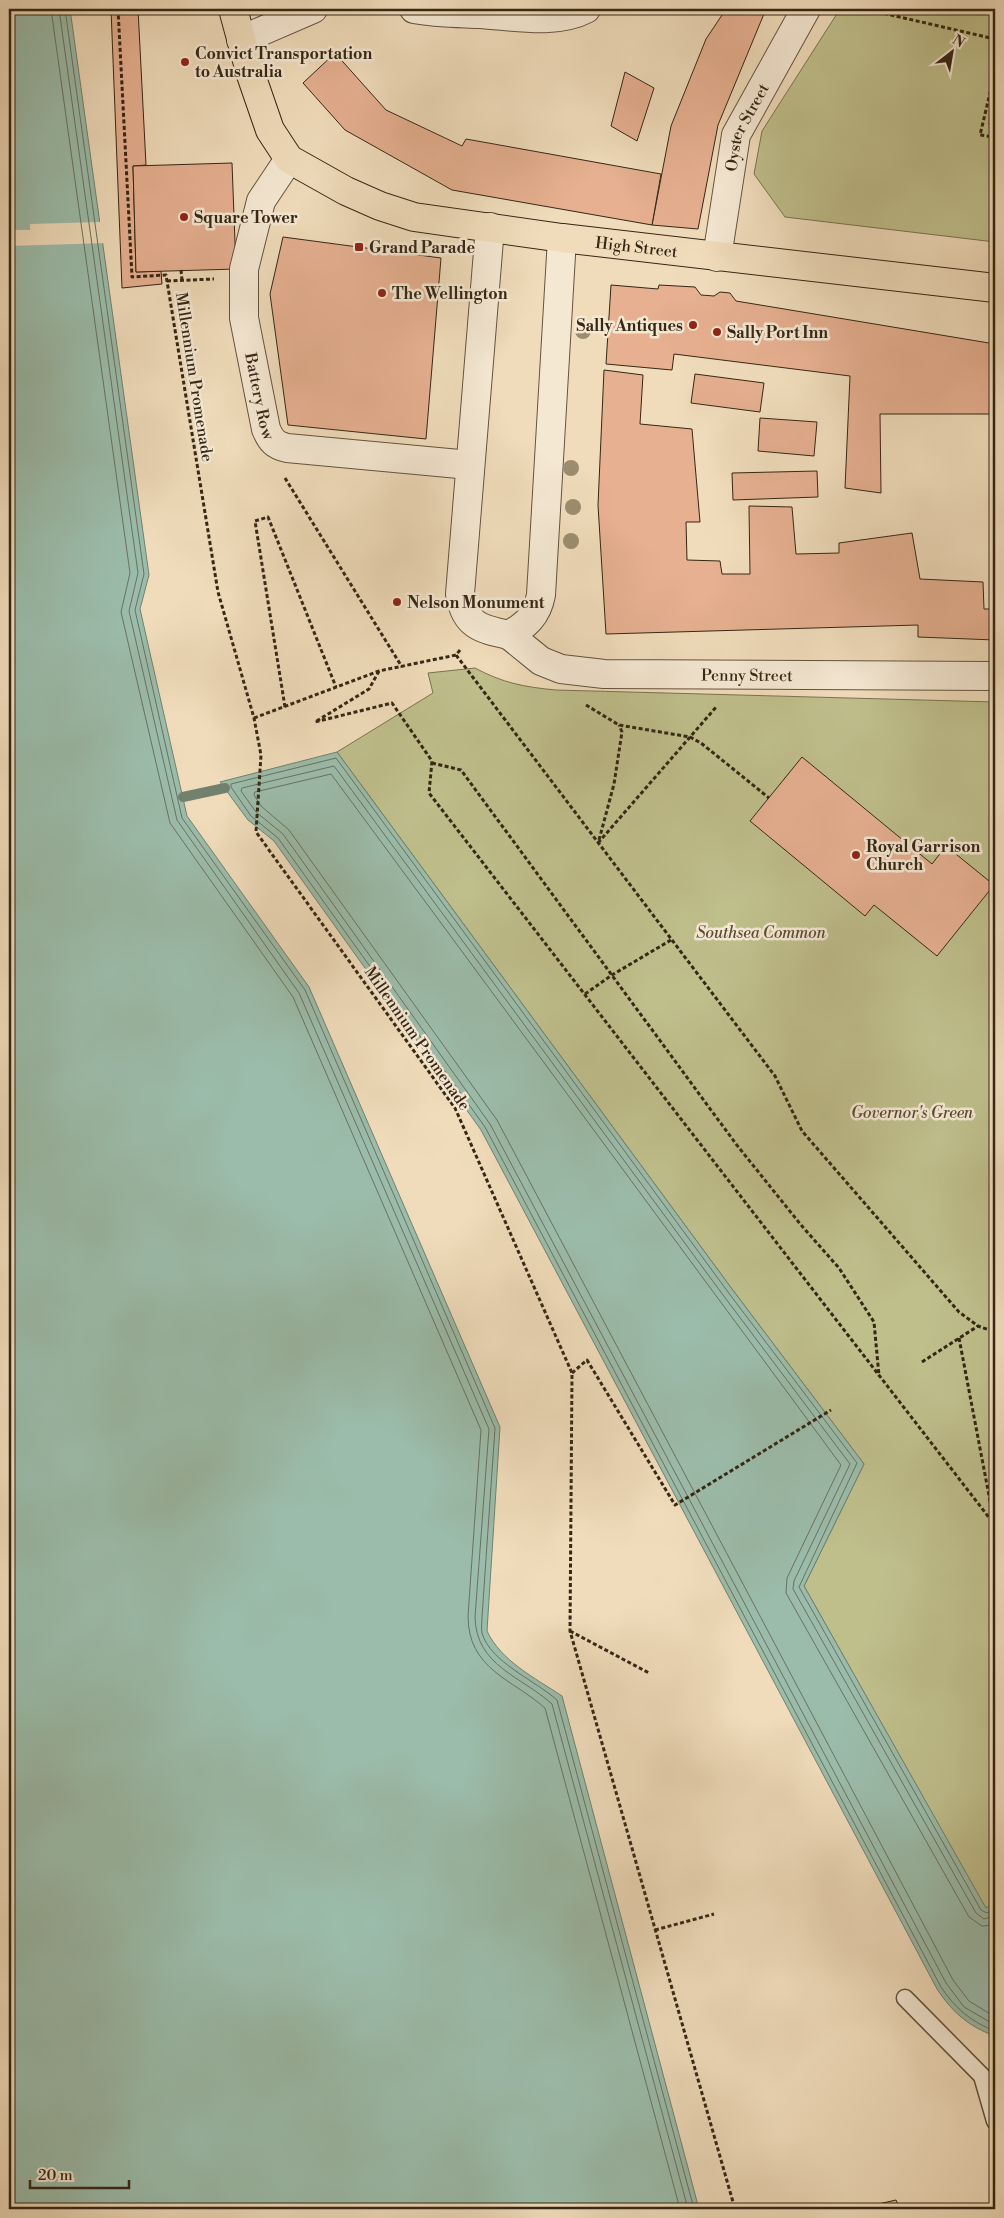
<svg xmlns="http://www.w3.org/2000/svg" width="1004" height="2218" viewBox="0 0 1004 2218" font-family="'Libre Bodoni',serif">
<style>
.green{fill:#bfbf8c;stroke:#7a7350}
.water{fill:#9bbcaa;stroke:#72806e}
.pier{fill:#f0dcbb}
.lines{fill:none;stroke-linecap:round;stroke-linejoin:round}
.shore{stroke:#687260;stroke-width:1}
.stream{stroke:#72806e;stroke-width:10}
.building{fill:#e6b091;stroke:#352715}
.lane-casing{stroke:#64543e;stroke-width:19}
.street-casing{stroke:#64543e;stroke-width:30}
.primary-casing{stroke:#352715;stroke-width:30}
.path{stroke:#352715;stroke-width:3;stroke-dasharray:4 2.5;stroke-linecap:butt}
.lane{stroke:#f5e8d3;stroke-width:16}
.street{stroke:#f5e8d3;stroke-width:28}
.primary{stroke:#f0dcbb;stroke-width:28}
.tree{fill:#9c8d70}
.poi-dot{fill:#8f2418;stroke:#f5e8d3;stroke-width:2}
.labels{text-anchor:middle;stroke-width:5;stroke-linejoin:round;paint-order:stroke}
.poi-label{font-size:16px;font-weight:bold;fill:#352715;stroke:#f5e8d3;text-anchor:start}
.street-label{font-size:16px;fill:#352715;stroke:#f5e8d3}
.park-label{font-size:16px;font-style:italic;fill:#584d33;stroke:#f5e8d3}
</style>
<rect width="100%" height="100%" fill="#f0dcbb"/>
<filter id="stains"><feTurbulence type="fractalNoise" baseFrequency=".004" numOctaves="4"/><feColorMatrix values="0 0 0 0 .2 0 0 0 0 .09 0 0 0 0 .02 0 0 0 .5 -.17"/></filter>
<radialGradient id="worn" r=".72"><stop offset=".6" stop-color="#630" stop-opacity="0"/><stop offset="1" stop-color="#630" stop-opacity=".3"/></radialGradient>
<!-- green -->
<g class="green">
<path d="M 840,9 L 995,9 L 995,101 L 989,124 L 995,126 L 995,242 L 785,217 L 754,174 L 762,131 Z"/>
<path d="M 475,668 C 503,683 524,687 556,690 L 995,702 L 995,1902 L 986,1909 L 804,1586 L 864,1464 L 732,1289 L 337,752 L 433,693 L 428,673 Z"/>
</g>
<!-- water -->
<g class="water">
<path d="M 9,9 L 70,9 L 149,575 L 140,609 L 187,816 L 309,987 L 500,1427 L 487,1631 C 501,1661 535,1678 562,1696 L 699,2209 L 9,2209 Z"/>
<path d="M 337,752 L 732,1289 L 864,1464 L 804,1586 L 986,1908 L 995,1902 L 995,2036 C 969,2027 952,2012 937,1989 L 481,1130 L 274,841 L 248,820 L 220,782 Z"/>
</g>
<!-- pier -->
<path class="pier" d="M 100,200 L 106,243 L 9,246 L 9,230 L 30,230 L 30,224 L 100,222 Z"/>
<g class="lines">
<!-- shore -->
<g class="shore">
<path d="M 51,9 L 130,573 L 121,612 L 170,823 L 293,997 L 481,1430 L 468,1616 C 468,1669 512,1679 545,1708 L 680,2209"/>
<path d="M 59,9 L 138,573 L 129,611 L 177,820 L 299,993 L 489,1429 L 475,1617 C 476,1666 521,1676 552,1704 L 688,2209"/>
<path d="M 65,9 L 144,574 L 135,610 L 182,818 L 305,990 L 495,1428 L 482,1617 C 482,1622 481,1628 482,1633 C 490,1662 536,1681 557,1700 L 694,2209"/>
<path d="M 995,1908 L 987,1913 L 981,1910 L 799,1587 L 857,1463 L 728,1292 L 336,758 L 231,784 L 231,787 L 251,816 L 278,838 L 485,1127 L 941,1987 C 955,2008 971,2022 995,2031"/>
<path d="M 995,1916 L 984,1919 L 976,1913 L 793,1589 L 794,1581 L 850,1464 L 723,1295 L 334,766 L 242,788 L 241,791 L 256,812 L 283,834 L 490,1124 L 946,1983 L 964,2007 L 995,2025"/>
<path d="M 995,1925 L 982,1926 L 969,1917 L 786,1593 L 787,1578 L 841,1465 L 331,774 L 255,792 L 254,795 L 261,806 L 289,830 L 497,1120 L 953,1980 L 969,2001 L 995,2017"/>
</g>
<!-- stream -->
<path class="stream" d="M 183,797 L 225,788"/>
</g>
<!-- building -->
<g class="building">
<path d="M 111,9 L 138,9 L 146,165 L 133,166 L 136,272 L 161,271 L 162,284 L 122,288 Z"/>
<path d="M 726,9 L 766,9 L 718,125 L 698,229 L 652,225 L 671,126 L 706,39 Z"/>
<path d="M 335,53 L 386,110 L 462,146 L 466,139 L 661,174 L 652,225 L 452,190 L 345,130 L 303,83 Z"/>
<path d="M 625,72 L 654,88 L 637,141 L 611,126 Z"/>
<path d="M 995,101 L 995,126 L 989,124 Z"/>
<path d="M 232,163 L 236,269 L 136,272 L 133,166 Z"/>
<path d="M 283,237 L 441,258 L 426,439 L 288,425 L 270,294 Z"/>
<path d="M 611,285 L 658,289 L 659,285 L 695,287 L 701,295 L 714,296 L 720,292 L 730,293 L 736,301 L 995,344 L 995,414 L 880,414 L 881,493 L 845,488 L 850,376 L 674,354 L 672,370 L 606,364 Z"/>
<path d="M 604,370 L 643,375 L 640,424 L 692,429 L 700,522 L 686,522 L 687,560 L 720,561 L 722,574 L 750,574 L 749,506 L 792,507 L 796,554 L 839,553 L 839,543 L 912,533 L 920,579 L 983,582 L 984,609 L 995,609 L 995,640 L 918,637 L 918,625 L 606,634 L 598,505 Z"/>
<path d="M 695,374 L 764,383 L 760,412 L 691,403 Z"/>
<path d="M 760,418 L 817,422 L 814,456 L 758,451 Z"/>
<path d="M 817,471 L 818,497 L 733,500 L 732,473 Z"/>
<path d="M 802,757 L 932,864 L 946,846 L 994,885 L 937,956 L 874,905 L 865,916 L 750,821 Z"/>
<path d="M 896,2200 L 900,2209 L 856,2209 Z"/>
</g>
<g class="lines">
<defs>
<path id="lane" d="M 905,1998 L 982,2076 L 995,2121"/>
<g id="street">
<path d="M 414,9 C 435,13 457,13 479,14 C 514,16 555,25 586,9"/>
<path d="M 241,40 L 313,9"/>
<path id="s1" d="M 289,159 L 261,201 L 244,269 L 244,318 L 266,429 C 271,441 275,445 287,448 L 470,465"/>
<path d="M 490,227 L 460,594 C 465,626 481,629 509,635 C 526,625 537,616 541,595 L 562,238"/>
<path id="s2" d="M 717,257 L 736,135 L 806,9"/>
<path id="s3" d="M 509,635 L 541,661 L 561,669 L 604,674 L 995,676"/>
</g>
<g id="primary">
<path id="s4" d="M 233,9 L 251,75 L 270,130 L 289,159 L 346,191 L 380,206 L 414,217 L 562,238 L 995,288"/>
</g>
</defs>
<!-- lane casing -->
<use href="#lane" class="lane-casing"/>
<!-- street casing -->
<use href="#street" class="street-casing"/>
<!-- primary casing -->
<use href="#primary" class="primary-casing"/>
<!-- path -->
<g class="path">
<path d="M 118,9 L 132,277 L 166,275 L 218,592 L 254,718 L 261,755 L 256,832 L 455,1108 L 572,1373 L 570,1631 L 735,2209"/>
<path d="M 865,9 L 995,39"/>
<path d="M 995,72 L 980,135 L 995,137"/>
<path d="M 181,270 L 182,280"/>
<path d="M 167,281 L 214,279"/>
<path d="M 285,478 L 402,667"/>
<path d="M 460,650 L 456,655 L 775,1076 L 802,1131 L 959,1312 L 978,1326 L 995,1332"/>
<path d="M 379,671 L 369,689 L 315,722 L 392,703 L 432,761 L 429,793 L 994,1524"/>
<path d="M 586,705 L 619,725 L 690,737 L 701,743 L 769,798"/>
<path d="M 285,707 L 255,521 L 268,517 L 336,687"/>
<path d="M 254,718 L 379,671 L 456,655"/>
<path d="M 432,763 L 461,770 L 736,1144 L 801,1225 L 839,1268 L 874,1322 L 879,1376"/>
<path d="M 599,840 L 614,784 L 622,732 L 619,725"/>
<path d="M 598,843 L 717,706"/>
<path d="M 585,994 L 612,975 L 671,940"/>
<path d="M 959,1338 L 995,1527"/>
<path d="M 922,1362 L 978,1326"/>
<path d="M 572,1373 L 587,1360 L 675,1505 L 831,1410"/>
<path d="M 570,1631 L 649,1673"/>
<path d="M 655,1930 L 714,1914"/>
</g>
<!-- lane -->
<use href="#lane" class="lane"/>
<!-- street -->
<use href="#street" class="street"/>
<!-- primary -->
<use href="#primary" class="primary"/>
</g>
<!-- trees -->
<g class="tree">
<circle cx="583" cy="331" r="8"/>
<circle cx="571" cy="468" r="8"/>
<circle cx="573" cy="507" r="8"/>
<circle cx="571" cy="541" r="8"/>
</g>
<!-- markers -->
<g class="poi-dot">
<circle cx="185" cy="62" r="5"/>
<circle cx="184" cy="217" r="5"/>
<rect x="354" y="242" width="10" height="10" rx="2.5"/>
<circle cx="382" cy="293" r="5"/>
<circle cx="693" cy="325" r="5"/>
<circle cx="717" cy="332" r="5"/>
<circle cx="397" cy="602" r="5"/>
<circle cx="856" cy="855" r="5"/>
</g>
<g class="labels">
<!-- poi labels -->
<g class="poi-label">
<text x="195" y="59">Convict Transportation<tspan x="195" dy="18">to Australia</tspan></text>
<text x="194" y="223">Square Tower</text>
<text x="369" y="253">Grand Parade</text>
<text x="392" y="299">The Wellington</text>
<text x="683" y="331" text-anchor="end">Sally Antiques</text>
<text x="727" y="338">Sally Port Inn</text>
<text x="407" y="608">Nelson Monument</text>
<text x="866" y="852">Royal Garrison<tspan x="866" dy="18">Church</tspan></text>
</g>
<!-- street labels -->
<g class="street-label">
<text dy="6" stroke="none"><textPath href="#s2" startOffset="134">Oyster Street</textPath></text>
<text dy="6" stroke="none"><textPath href="#s4" startOffset="524">High Street</textPath></text>
<text transform="translate(195 377) rotate(81)" y="6">Millennium Promenade</text>
<text dy="6" stroke="none"><textPath href="#s1" startOffset="249">Battery Row</textPath></text>
<text dy="6" stroke="none"><textPath href="#s3" startOffset="249">Penny Street</textPath></text>
<text transform="translate(418 1038) rotate(55)" y="6">Millennium Promenade</text>
</g>
<!-- park labels -->
<g class="park-label">
<text x="761" y="938">Southsea Common</text>
<text x="912" y="1118">Governor's Green</text>
</g>
</g>
<!-- margin -->
<rect width="1004" height="2218" fill="none" stroke="#f0dcbb" stroke-width="30"/>
<rect x="10" y="10" width="984" height="2198" fill="none" stroke="#352715" stroke-width="2.5"/>
<rect x="15" y="15" width="974" height="2188" fill="none" stroke="#352715"/>
<!-- north arrow -->
<g transform="translate(952 52) rotate(31)" stroke="#f5e8d3" stroke-width="4" paint-order="stroke">
<path d="M0-4L9 19L0 12L-9 19Z" fill="#352715"/>
<text y="-8" font-size="14" font-weight="bold" text-anchor="middle" fill="#352715">N</text>
</g>
<!-- scale -->
<path d="M30 2180v8h99v-8" fill="none" stroke="#352715" stroke-width="2.5"/>
<text x="38" y="2180" font-size="15" fill="#352715" stroke="#f5e8d3" stroke-width="4" paint-order="stroke">20 m</text>
<rect width="100%" height="100%" filter="url(#stains)"/>
<rect width="100%" height="100%" fill="url(#worn)"/>
</svg>
